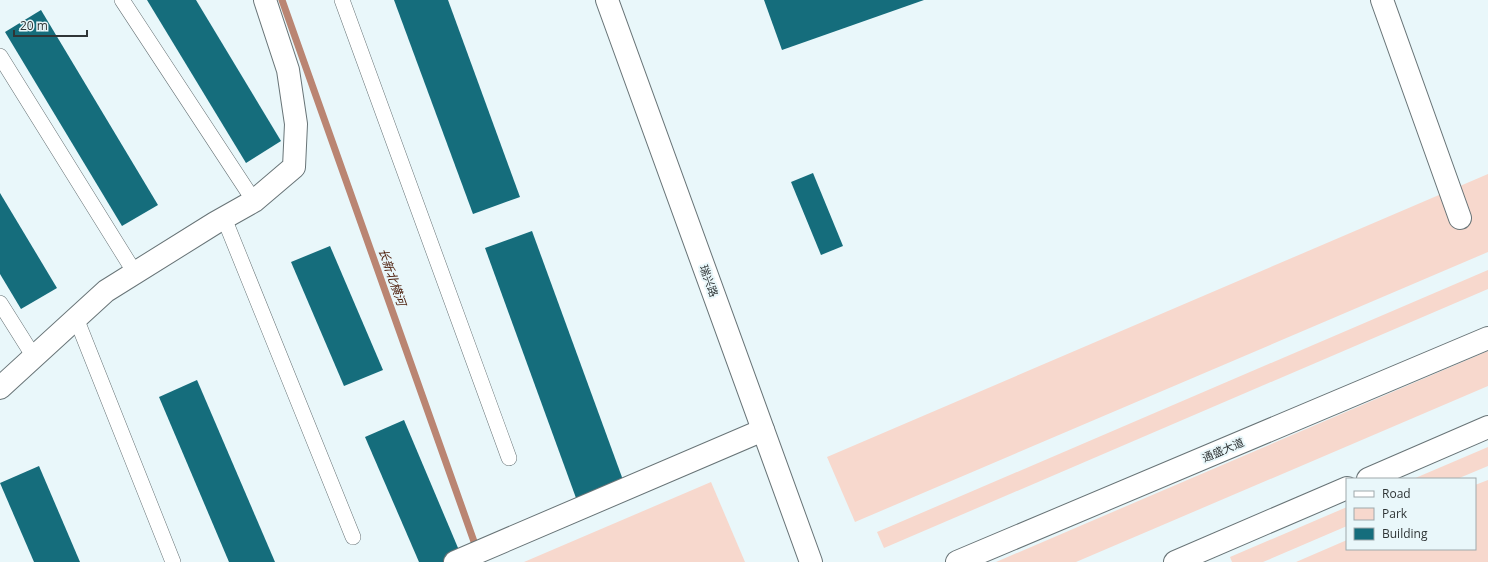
<svg xmlns="http://www.w3.org/2000/svg" width="1488" height="562" viewBox="0 0 1488 562" font-family="'Open Sans','Noto Sans SC',sans-serif">
<style>
.green{fill:#f7d8cd}
.lines{fill:none;stroke-linecap:round;stroke-linejoin:round}
.stream{stroke:#ba8572;stroke-width:7}
.building{fill:#156d7c}
.service-casing{stroke:#687477;stroke-width:16}
.minor-casing{stroke:#687477;stroke-width:24}
.tertiary-casing{stroke:#687477;stroke-width:24}
.primary-casing{stroke:#687477;stroke-width:24}
.service{stroke:#fff;stroke-width:15}
.minor{stroke:#fff;stroke-width:22}
.tertiary{stroke:#fff;stroke-width:22}
.primary{stroke:#fff;stroke-width:22}
.labels{text-anchor:middle;stroke-width:4;stroke-linejoin:round;paint-order:stroke}
.street-label{font-size:11px;fill:#2f3536;stroke:#e9f7fa}
.water-label{font-size:12px;font-style:italic;fill:#4c1c09;stroke:#e9f7fa}
</style>
<rect width="100%" height="100%" fill="#e9f7fa"/>
<!-- green -->
<g class="green">
<path d="M 1488,174 L 1488,252 L 855,522 L 827,457 Z"/>
<path d="M 1488,270 L 1488,289 L 884,548 L 877,532 Z"/>
<path d="M 1488,351 L 1488,386 L 1076,562 L 996,562 Z"/>
<path d="M 1488,447 L 1488,466 L 1457,479 L 1413,479 Z"/>
<path d="M 1488,480 L 1488,562 L 1296,562 L 1347,540 L 1347,549 L 1475,549 L 1475,485 Z"/>
<path d="M 711,482 L 745,562 L 524,562 Z"/>
<path d="M 1347,507 L 1347,526 L 1263,562 L 1232,562 L 1230,557 Z"/>
</g>
<g class="lines">
<!-- stream -->
<path class="stream" d="M 282,0 L 477,550"/>
</g>
<!-- building -->
<g class="building">
<path d="M 147,0 L 196,0 L 281,141 L 246,163 Z"/>
<path d="M 394,0 L 448,0 L 520,197 L 473,214 Z"/>
<path d="M 764,0 L 924,0 L 782,50 Z"/>
<path d="M 41,10 L 158,205 L 122,226 L 5,32 Z"/>
<path d="M 813,173 L 843,246 L 821,255 L 791,182 Z"/>
<path d="M 0,193 L 57,288 L 21,309 L 0,274 Z"/>
<path d="M 532,231 L 623,480 L 576,498 L 485,248 Z"/>
<path d="M 330,246 L 383,370 L 344,386 L 291,262 Z"/>
<path d="M 197,380 L 275,562 L 229,562 L 159,397 Z"/>
<path d="M 404,420 L 461,555 L 445,562 L 419,562 L 365,437 Z"/>
<path d="M 39,466 L 80,562 L 34,562 L 0,483 Z"/>
</g>
<g class="lines">
<defs>
<g id="service">
<path d="M 122,0 L 254,201"/>
<path d="M 342,0 L 509,458"/>
<path d="M 0,56 L 135,273"/>
<path d="M 224,218 L 353,537"/>
<path d="M 0,303 L 34,357"/>
<path d="M 76,318 L 173,562"/>
</g>
<g id="minor">
<path d="M 1382,0 L 1460,218"/>
<path d="M 0,388 L 106,291 L 215,223 L 254,201 L 294,167 L 296,124 L 288,70 L 265,0"/>
</g>
<g id="tertiary">
<path d="M 607,0 L 811,562"/>
<path d="M 455,562 L 763,430"/>
</g>
<g id="primary">
<path d="M 1368,479 L 1488,427"/>
<path d="M 957,562 L 1488,338"/>
<path d="M 1175,562 L 1347,488"/>
</g>
</defs>
<!-- service casing -->
<use href="#service" class="service-casing"/>
<!-- minor casing -->
<use href="#minor" class="minor-casing"/>
<!-- tertiary casing -->
<use href="#tertiary" class="tertiary-casing"/>
<!-- primary casing -->
<use href="#primary" class="primary-casing"/>
<!-- service -->
<use href="#service" class="service"/>
<!-- minor -->
<use href="#minor" class="minor"/>
<!-- tertiary -->
<use href="#tertiary" class="tertiary"/>
<!-- primary -->
<use href="#primary" class="primary"/>
</g>
<g class="labels">
<!-- street labels -->
<g class="street-label">
<text transform="translate(709 281) rotate(70)" y="4">瑞兴路</text>
<text transform="translate(1223 450) rotate(-23)" y="4">通盛大道</text>
</g>
<!-- water labels -->
<g class="water-label">
<text transform="translate(392 277) rotate(71)" y="4">长新北横河</text>
</g>
</g>
<!-- legend -->
<rect x="1346" y="478" width="130" height="72" fill="#e9f7fa" stroke="#9fa9ac"/>
<rect x="1354" y="491" width="20" height="6" fill="#ffffff" stroke="#9fa9ac"/>
<text x="1382" y="498" font-size="12" fill="#2f3536">Road</text>
<rect x="1354" y="508" width="20" height="12" fill="#f7d8cd" stroke="#9fa9ac"/>
<text x="1382" y="518" font-size="12" fill="#2f3536">Park</text>
<rect x="1354" y="528" width="20" height="12" fill="#156d7c" stroke="#9fa9ac"/>
<text x="1382" y="538" font-size="12" fill="#2f3536">Building</text>
<!-- scale -->
<path d="M14 30v6h73v-6" fill="none" stroke="#2f3536" stroke-width="2"/>
<text x="20" y="30" font-size="12" fill="#2f3536" stroke="#e9f7fa" stroke-width="3" paint-order="stroke">20 m</text>
</svg>
